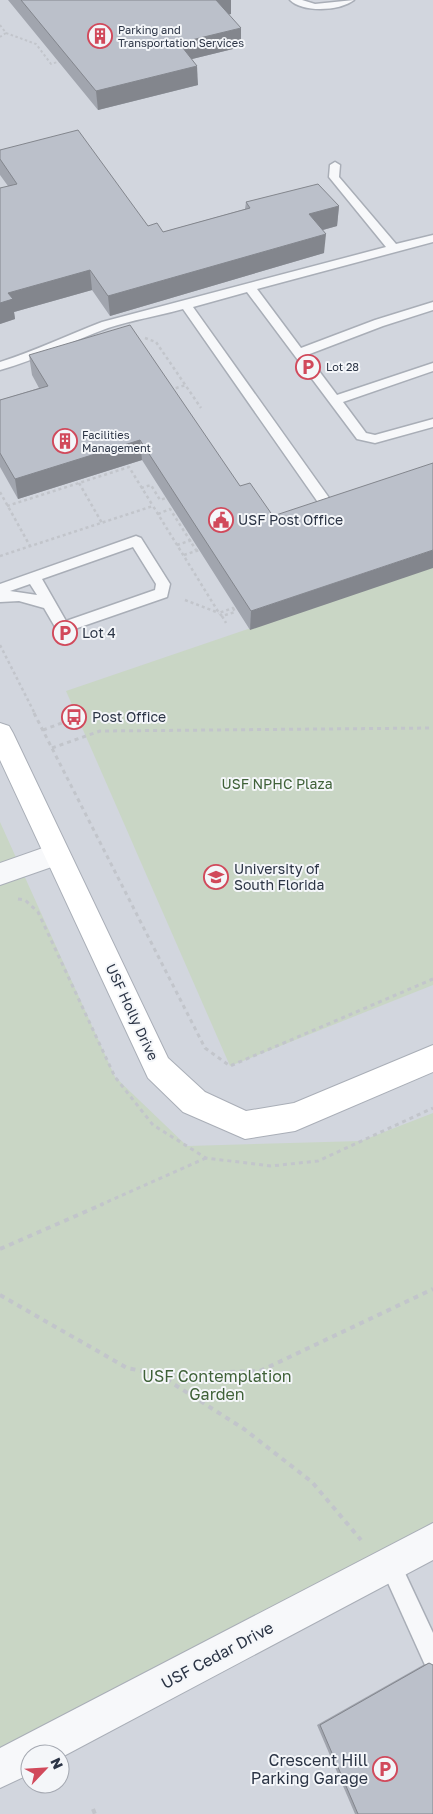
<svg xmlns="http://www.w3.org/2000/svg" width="433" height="1814" viewBox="0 0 433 1814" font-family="'Golos Text',sans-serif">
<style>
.built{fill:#d2d6de;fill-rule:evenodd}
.green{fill:#c9d6c5}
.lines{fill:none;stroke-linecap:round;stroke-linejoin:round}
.lane-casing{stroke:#a9aeb7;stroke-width:3}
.street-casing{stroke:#a9aeb7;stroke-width:2}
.secondary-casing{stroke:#a9aeb7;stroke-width:2}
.path-far3{stroke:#c2c5cb;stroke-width:2;stroke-dasharray:2.5 2.5;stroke-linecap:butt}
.path-far2{stroke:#c2c5cb;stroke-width:2.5;stroke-dasharray:3 3;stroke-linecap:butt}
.path-far1{stroke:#c2c5cb;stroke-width:3;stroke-dasharray:4 4;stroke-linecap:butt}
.path{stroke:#c2c5cb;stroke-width:4;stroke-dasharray:5 5;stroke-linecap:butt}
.lane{fill:#f7f8fa;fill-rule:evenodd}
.street{fill:#f7f8fa;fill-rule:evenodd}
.secondary{fill:#fff;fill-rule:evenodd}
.wall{fill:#a1a5ae}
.shaded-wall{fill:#83868d}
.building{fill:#bbc0ca;stroke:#83868d}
.labels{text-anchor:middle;stroke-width:4;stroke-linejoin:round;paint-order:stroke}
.far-poi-label{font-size:11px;fill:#2b3445;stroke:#f4f6f9;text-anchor:start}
.poi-label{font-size:14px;fill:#2b3445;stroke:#f4f6f9;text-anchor:start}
.park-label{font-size:14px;fill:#3f6138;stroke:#f4f6f9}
.street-label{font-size:14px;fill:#2b3445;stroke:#f4f6f9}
.near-park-label{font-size:16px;fill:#3f6138;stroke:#f4f6f9}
.near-street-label{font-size:16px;fill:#2b3445;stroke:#f4f6f9}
.near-poi-label{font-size:16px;fill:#2b3445;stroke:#f4f6f9;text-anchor:end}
</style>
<rect width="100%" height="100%" fill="#e4e7ec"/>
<!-- built -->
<path class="built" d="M 0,0 L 433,0 L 433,1814 L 0,1814 ZM 30,1754 L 60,1754 L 60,1784 L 30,1784 Z"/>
<!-- green -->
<g class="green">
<path d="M 433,566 L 433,985 L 230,1066 L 66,691 Z"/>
<path d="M 0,822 L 115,1077 L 187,1146 L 361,1141 L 433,1113 L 433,1531 L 0,1749 Z"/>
</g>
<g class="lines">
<defs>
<g id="lane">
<path d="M 290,0 L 302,0 L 315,4 L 354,0 C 340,11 303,13 290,0 Z"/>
<path d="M 335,162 L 340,165 L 339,177 L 396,244 L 433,235 L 433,242 L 257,289 L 301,348 L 375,320 L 433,302 L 433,310 L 383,326 L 307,355 L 337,395 L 433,363 L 433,371 L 343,402 L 366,433 L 375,435 L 433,419 L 433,427 L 375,443 L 357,439 L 247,292 L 193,307 L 332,502 L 334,505 L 332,508 L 322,508 L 183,309 C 158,316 132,320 108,328 C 71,341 38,360 0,370 L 0,362 C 35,351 68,335 102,322 L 386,247 L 329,177 L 330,165 Z"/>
<path d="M 136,536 L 141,538 L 170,584 L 167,597 L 63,633 L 58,632 L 44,608 L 19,601 L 0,602 L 0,584 ZM 133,547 L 156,584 L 155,590 L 66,621 L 42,579 ZM 30,584 L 37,595 L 10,591 Z"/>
<path d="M 390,1552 L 397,1556 L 433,1633 L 433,1668 L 425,1665 L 379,1563 L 383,1556 Z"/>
</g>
<g id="street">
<path d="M 57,843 L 66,846 L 70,854 L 66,862 L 0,885 L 0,863 Z"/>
<path d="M 433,1523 L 433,1560 L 60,1758 L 60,1754 L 30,1754 L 30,1774 L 0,1788 L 0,1748 Z"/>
</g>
<path id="secondary" d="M 0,723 L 9,726 L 13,733 L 168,1058 L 205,1092 L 246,1111 L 294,1103 L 433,1045 L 433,1072 L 295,1131 L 245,1139 L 183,1112 L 148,1078 L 0,760 Z"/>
</defs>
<!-- lane casing -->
<use href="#lane" class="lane-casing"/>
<!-- street casing -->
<use href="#street" class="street-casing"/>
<!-- secondary casing -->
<use href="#secondary" class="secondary-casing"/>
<!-- path-far3 -->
<g class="path-far3">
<path d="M 0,25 L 6,33 L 0,37"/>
<path d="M 6,33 L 36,44 L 51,64 L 61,61"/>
</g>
<!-- path-far2 -->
<g class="path-far2">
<path d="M 145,338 L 156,342 L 201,408"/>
<path d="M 170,390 L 186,385"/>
<path d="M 79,483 L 102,523"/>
<path d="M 141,488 L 151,485 L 160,500 L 166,498"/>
<path d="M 0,492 L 30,546"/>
<path d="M 7,506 L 129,467 L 153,506"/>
<path d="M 158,514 L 170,509 L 196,550"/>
<path d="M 177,545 L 192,540"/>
<path d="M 184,555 L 202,549"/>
<path d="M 0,556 L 153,506 L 219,613"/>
<path d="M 185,600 L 219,613"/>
<path d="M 233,608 L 235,612 L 222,616 L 219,613 Z"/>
<path d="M 222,616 L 226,623"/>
<path d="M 0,645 L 35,714"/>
</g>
<!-- path-far1 -->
<g class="path-far1">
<path d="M 34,713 L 205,1048 L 230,1066 L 433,979"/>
<path d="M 43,730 L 67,721"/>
<path d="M 52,748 L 100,731 L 433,728"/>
<path d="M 18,899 L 25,900 L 38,912 L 115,1077 L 153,1125 L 206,1158 L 271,1166 L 318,1161 L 433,1108"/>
<path d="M 100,1205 L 206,1158"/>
</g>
<!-- path -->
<g class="path">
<path d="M 0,1249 L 103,1204"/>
<path d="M 0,1295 L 127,1368 L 158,1374 L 260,1371 L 433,1289"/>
<path d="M 158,1374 L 244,1429 L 312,1482 L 361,1540"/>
<path d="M 93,1809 L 95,1814"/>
</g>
<!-- lane -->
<use href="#lane" class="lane"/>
<!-- street -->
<use href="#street" class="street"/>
<!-- secondary -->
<use href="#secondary" class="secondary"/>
</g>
<!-- wall -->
<g class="wall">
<path d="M 8,0 L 231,0 L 231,14 L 229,14 L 241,47 L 192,59 L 198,85 L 98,110 Z"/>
<path d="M 0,150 L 148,226 L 163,232 L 245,209 L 246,202 L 339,206 L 337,226 L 323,230 L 324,253 L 110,316 L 92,290 L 14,312 L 15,319 L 0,324 L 8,186 L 0,175 Z"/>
<path d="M 29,355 L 240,486 L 273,516 L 250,630 L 142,460 L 18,499 L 0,467 L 0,400 L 39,388 L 32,375 Z"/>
<path d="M 429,1663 L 433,1814 L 355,1814 L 317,1725 L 423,1665 Z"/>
</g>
<!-- shaded-wall -->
<g class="shaded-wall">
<path d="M 215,0 L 231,0 L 231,14 L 215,18 Z"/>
<path d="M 241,28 L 241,47 L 180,62 L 179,43 Z"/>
<path d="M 197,66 L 198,85 L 98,110 L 96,91 Z"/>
<path d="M 339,206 L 337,226 L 308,234 L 309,214 Z"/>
<path d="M 326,234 L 324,253 L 110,316 L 108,296 Z"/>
<path d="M 90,270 L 92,290 L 14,312 L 15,319 L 0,324 L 0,303 L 8,293 Z"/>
<path d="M 140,440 L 142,460 L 18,499 L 15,479 Z"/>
<path d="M 433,550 L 433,568 L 250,630 L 251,611 Z"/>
</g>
<!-- building -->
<g class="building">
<path d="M 21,0 L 216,0 L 241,28 L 179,43 L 197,66 L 96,91 Z"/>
<path d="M 78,130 L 148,226 L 157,223 L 163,232 L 250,208 L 246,202 L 318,184 L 339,206 L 309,214 L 326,234 L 108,296 L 90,270 L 8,293 L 13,299 L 0,303 L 0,188 L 17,184 L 0,159 L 0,150 Z"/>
<path d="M 130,325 L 240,486 L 250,483 L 273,516 L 433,463 L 433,550 L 251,611 L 140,440 L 15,479 L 0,453 L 0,400 L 48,386 L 29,355 Z"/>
<path d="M 429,1663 L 433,1665 L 433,1814 L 358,1814 L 320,1725 Z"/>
</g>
<!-- icons -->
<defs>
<symbol id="building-ring" viewBox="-11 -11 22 22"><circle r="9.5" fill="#f4f6f9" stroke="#d1495b" stroke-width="1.5"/><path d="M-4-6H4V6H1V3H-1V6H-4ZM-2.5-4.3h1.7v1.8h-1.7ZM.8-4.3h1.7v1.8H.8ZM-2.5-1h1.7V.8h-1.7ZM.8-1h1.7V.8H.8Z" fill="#d1495b"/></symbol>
<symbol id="parking-ring" viewBox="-11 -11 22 22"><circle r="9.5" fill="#f4f6f9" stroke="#d1495b" stroke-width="1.5"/><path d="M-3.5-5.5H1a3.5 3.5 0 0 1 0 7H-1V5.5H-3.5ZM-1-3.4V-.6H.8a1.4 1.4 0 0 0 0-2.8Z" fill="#d1495b"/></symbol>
<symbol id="civic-ring" viewBox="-11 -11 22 22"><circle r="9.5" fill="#f4f6f9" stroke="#d1495b" stroke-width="1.5"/><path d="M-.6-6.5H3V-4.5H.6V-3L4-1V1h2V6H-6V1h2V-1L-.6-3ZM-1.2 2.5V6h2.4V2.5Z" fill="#d1495b"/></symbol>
<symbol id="bus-ring" viewBox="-11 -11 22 22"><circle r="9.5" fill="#f4f6f9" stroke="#d1495b" stroke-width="1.5"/><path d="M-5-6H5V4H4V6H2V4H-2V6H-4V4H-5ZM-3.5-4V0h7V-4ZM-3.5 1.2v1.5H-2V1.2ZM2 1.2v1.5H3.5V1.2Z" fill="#d1495b"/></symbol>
<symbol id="university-ring" viewBox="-11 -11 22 22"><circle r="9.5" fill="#f4f6f9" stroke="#d1495b" stroke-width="1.5"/><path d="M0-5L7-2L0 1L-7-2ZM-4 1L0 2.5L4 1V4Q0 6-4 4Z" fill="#d1495b"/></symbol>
</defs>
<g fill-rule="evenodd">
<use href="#building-ring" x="86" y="22" width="28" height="28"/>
<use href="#parking-ring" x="294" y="353" width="28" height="28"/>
<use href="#building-ring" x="51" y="427" width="28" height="28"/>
<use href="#civic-ring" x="207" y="506" width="28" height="28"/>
<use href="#parking-ring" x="51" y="619" width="28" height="28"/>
<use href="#bus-ring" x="60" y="703" width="28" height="28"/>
<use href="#university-ring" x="202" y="863" width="28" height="28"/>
<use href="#parking-ring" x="371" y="1755" width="28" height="28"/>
</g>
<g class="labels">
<!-- far-poi labels -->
<g class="far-poi-label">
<text x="118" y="34">Parking and<tspan x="118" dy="13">Transportation Services</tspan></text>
<text x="326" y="371">Lot 28</text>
<text x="82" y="439">Facilities<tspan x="82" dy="13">Management</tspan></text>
</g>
<!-- poi labels -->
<g class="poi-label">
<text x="238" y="525">USF Post Office</text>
<text x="82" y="638">Lot 4</text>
<text x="92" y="722">Post Office</text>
<text x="234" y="874">University of<tspan x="234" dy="16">South Florida</tspan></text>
</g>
<!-- park labels -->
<g class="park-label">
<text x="277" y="789">USF NPHC Plaza</text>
</g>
<!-- street labels -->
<g class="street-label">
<text transform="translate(132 1012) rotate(65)" y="5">USF Holly Drive</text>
</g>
<!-- near-park labels -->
<g class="near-park-label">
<text x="217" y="1382">USF Contemplation<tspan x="217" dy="18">Garden</tspan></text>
</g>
<!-- near-street labels -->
<g class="near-street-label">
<text transform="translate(217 1655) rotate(-28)" y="6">USF Cedar Drive</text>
</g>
<!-- near-poi labels -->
<g class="near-poi-label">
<text x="368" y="1766">Crescent Hill<tspan x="368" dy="18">Parking Garage</tspan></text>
</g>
</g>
<!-- north arrow -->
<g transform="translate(45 1769) rotate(65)"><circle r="24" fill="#f4f6f9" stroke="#a4a8b1"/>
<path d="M0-4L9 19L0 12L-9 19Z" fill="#d1495b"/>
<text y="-8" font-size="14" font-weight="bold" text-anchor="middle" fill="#2b3445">N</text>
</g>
</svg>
